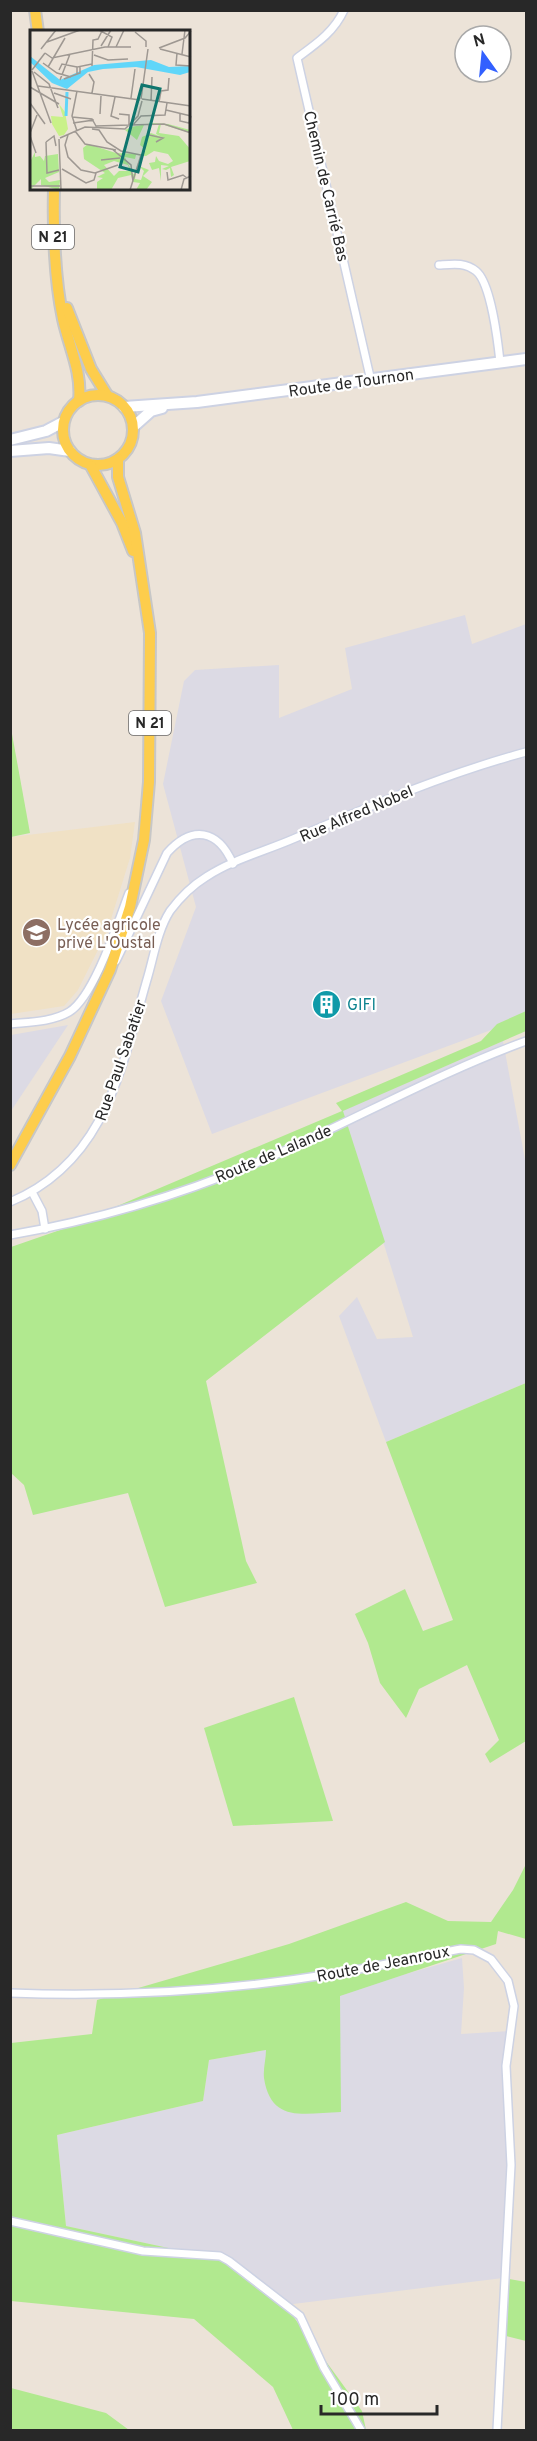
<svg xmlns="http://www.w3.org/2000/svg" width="537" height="2441" viewBox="0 0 537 2441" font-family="Overpass,sans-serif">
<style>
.industrial{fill:#dcdae4}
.education{fill:#f0e1c5}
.green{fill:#b1e98f}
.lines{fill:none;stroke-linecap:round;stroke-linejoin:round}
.minor-casing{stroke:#cdd2e3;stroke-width:10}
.secondary-casing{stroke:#cdd2e3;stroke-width:14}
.primary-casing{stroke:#c7c7c7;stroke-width:14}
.minor{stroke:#fff;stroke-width:7}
.secondary{stroke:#fff;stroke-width:10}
.primary{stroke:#fdcd4c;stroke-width:10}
.labels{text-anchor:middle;stroke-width:4.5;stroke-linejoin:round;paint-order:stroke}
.shield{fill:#fff;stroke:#686868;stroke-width:1.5}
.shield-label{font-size:15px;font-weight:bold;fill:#282828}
.street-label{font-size:16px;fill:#282828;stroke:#fff}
.education-label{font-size:16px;fill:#785e54;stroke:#fff;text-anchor:start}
.culture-label{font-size:16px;fill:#0d838f;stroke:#fff;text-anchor:start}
.inset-river{fill:none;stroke:#60d6f9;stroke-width:3}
.inset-road{fill:none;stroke:#9e9892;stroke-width:1.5}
.view{fill:#0f766e;fill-opacity:0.15;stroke:#0f766e;stroke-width:3}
.inset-edge{fill:none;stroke:#282828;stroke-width:3}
</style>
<rect width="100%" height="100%" fill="#ece3d8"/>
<!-- industrial -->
<g class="industrial">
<path d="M 465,615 L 472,644 L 526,624 L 526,1017 L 212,1134 L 161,1001 L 196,907 L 163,784 L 184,681 L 195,670 L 279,665 L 279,718 L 352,689 L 345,648 Z"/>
<path d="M 68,1025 L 11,1111 L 11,1035 Z"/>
<path d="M 503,1041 L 526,1165 L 526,1383 L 386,1442 L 339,1316 L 357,1297 L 377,1339 L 413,1337 L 342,1111 Z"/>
<path d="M 462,1958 L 464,1988 L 461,2034 L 511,2031 L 506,2066 L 511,2165 L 503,2278 L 285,2305 L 229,2261 L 66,2226 L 57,2135 L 203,2101 L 209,2060 L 266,2050 L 328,1996 Z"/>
</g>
<!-- education -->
<path class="education" d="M 135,822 L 130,858 L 107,932 L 78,990 L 64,1006 L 11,1014 L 11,837 Z"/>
<!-- green -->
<g class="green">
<path d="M 10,723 L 30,833 L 11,837 L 10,837 Z"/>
<path d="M 526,1011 L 526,1031 L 343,1111 L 385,1242 L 206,1381 L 246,1561 L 257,1583 L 165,1607 L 128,1493 L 33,1515 L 24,1485 L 11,1473 L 11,1247 L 63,1229 L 342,1111 L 336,1103 L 481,1041 L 497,1024 Z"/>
<path d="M 526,1383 L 526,1741 L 490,1763 L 485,1754 L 499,1740 L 467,1665 L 419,1689 L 406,1718 L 380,1683 L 368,1643 L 355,1614 L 405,1589 L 423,1631 L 453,1620 L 386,1442 Z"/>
<path d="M 294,1697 L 333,1821 L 233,1826 L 204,1728 Z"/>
<path d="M 526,1864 L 526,1939 L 498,1931 L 496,1944 L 340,1996 L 341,2112 C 305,2113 271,2124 264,2078 C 263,2069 266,2059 266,2050 L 209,2060 L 203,2101 L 57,2135 L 66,2226 L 229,2261 L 285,2305 L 362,2411 L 366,2430 L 293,2430 L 273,2387 L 194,2319 L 11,2301 L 11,2043 L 92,2034 L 97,2000 L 289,1944 L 406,1902 L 448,1921 L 491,1922 L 513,1890 Z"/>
<path d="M 503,2278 L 526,2282 L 526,2341 L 498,2334 Z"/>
<path d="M 11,2388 L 106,2413 L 129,2430 L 11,2430 Z"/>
</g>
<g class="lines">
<defs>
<g id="minor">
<path d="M 344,10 C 334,32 316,44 297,58 L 371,381"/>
<path d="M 439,265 C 453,264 465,262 476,271 C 491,283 498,343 500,362"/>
<path d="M 116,961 L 167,853 C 192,825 218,829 233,864"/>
<path d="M 10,1024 C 29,1022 52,1022 69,1012 C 94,997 118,922 129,893"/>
<path d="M 32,1192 L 42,1211 L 45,1229"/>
<path d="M 10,1202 C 107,1162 122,1065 148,976 C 154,955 158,930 170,911 C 179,899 193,885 206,877 C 232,860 265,851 293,839 C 370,806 445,774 526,752"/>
<path d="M 10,1235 C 103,1219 191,1192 277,1154 C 360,1117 441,1072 526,1041"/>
<path d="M 10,1993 C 117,1997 226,1991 331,1974 C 375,1967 418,1957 461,1949 L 474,1950 L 491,1959 L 508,1981 L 514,2006 L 506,2066 L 511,2165 L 497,2430"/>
<path d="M 10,2221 L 143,2251 L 220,2256 L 229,2261 L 300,2316 L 324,2368 L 361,2430"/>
</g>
<g id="secondary">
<path d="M 124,407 L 197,402 L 526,359"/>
<path d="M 133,427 L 151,411 L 162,408"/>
<path d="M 10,440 L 46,431 L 63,422"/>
<path d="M 10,451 L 49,448 L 70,451"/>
</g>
<g id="primary">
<path d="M 35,10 L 38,32"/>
<path d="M 54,189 C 53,233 54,276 63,319 C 69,347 82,371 79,401"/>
<path d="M 67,308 L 91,369 L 107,395"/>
<circle cx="98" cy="430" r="35"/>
<path d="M 91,466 L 122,523 L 133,551"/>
<path d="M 10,1165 L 70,1056 L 110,970 L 130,907 L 144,840 L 149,782 L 150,633 L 135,533 L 118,477 L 118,459"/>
</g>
</defs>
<!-- minor casing -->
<use href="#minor" class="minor-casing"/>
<!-- secondary casing -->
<use href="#secondary" class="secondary-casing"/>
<!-- primary casing -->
<use href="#primary" class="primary-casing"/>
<!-- minor -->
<use href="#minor" class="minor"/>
<!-- secondary -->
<use href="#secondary" class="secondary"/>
<!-- primary -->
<use href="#primary" class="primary"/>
</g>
<!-- icons -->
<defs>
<symbol id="school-disc" viewBox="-11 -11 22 22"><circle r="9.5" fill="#8d6e63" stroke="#fff"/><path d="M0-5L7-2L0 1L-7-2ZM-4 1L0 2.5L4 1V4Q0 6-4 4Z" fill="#fff"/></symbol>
<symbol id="building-disc" viewBox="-11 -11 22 22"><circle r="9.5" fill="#0f9aa8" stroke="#fff"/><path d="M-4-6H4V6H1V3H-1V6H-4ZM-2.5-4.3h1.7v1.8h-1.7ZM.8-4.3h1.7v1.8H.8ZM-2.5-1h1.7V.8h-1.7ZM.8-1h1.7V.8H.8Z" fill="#fff"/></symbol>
</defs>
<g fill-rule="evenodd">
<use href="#school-disc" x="20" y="916" width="33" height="33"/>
<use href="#building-disc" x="310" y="988" width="33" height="33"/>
</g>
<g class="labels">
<!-- shield labels -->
<g class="shield">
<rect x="32" y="225" width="42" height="24" rx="4.5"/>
<rect x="129" y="711" width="42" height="24" rx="4.5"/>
</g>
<g class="shield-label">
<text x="53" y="242">N 21</text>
<text x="150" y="728">N 21</text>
</g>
<!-- street labels -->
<g class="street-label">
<text transform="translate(327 186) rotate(77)" y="6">Chemin de Carrié Bas</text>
<text transform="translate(351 382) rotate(-8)" y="6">Route de Tournon</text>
<text transform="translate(356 813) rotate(-23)" y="6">Rue Alfred Nobel</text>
<text transform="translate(120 1060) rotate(-71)" y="6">Rue Paul Sabatier</text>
<text transform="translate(273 1153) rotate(-23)" y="6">Route de Lalande</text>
<text transform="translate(383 1963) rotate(-11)" y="6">Route de Jeanroux</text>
</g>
<!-- education labels -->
<g class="education-label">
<text x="57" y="930">Lycée agricole<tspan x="57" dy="18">privé L'Oustal</tspan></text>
</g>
<!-- culture labels -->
<g class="culture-label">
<text x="347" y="1010">GIFI</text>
</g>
</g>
<!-- overview -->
<g transform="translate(30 30)">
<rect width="160" height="160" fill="#ece3d8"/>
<path d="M 122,93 L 138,94 L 160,100 L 160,103 L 131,94 L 129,103 L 149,106 L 161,120 L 160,131 L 141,137 L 144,145 L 141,147 L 140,138 L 136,140 L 132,139 L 139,136 L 131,135 L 131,151 L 129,138 L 122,140 L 119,133 L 125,132 L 126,126 L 129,131 L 138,134 L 143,131 L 138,124 L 124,121 L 116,126 L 106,125 L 105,129 L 95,127 L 103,144 L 106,143 L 105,149 L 111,150 L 114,141 L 109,136 L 119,140 L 113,146 L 122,152 L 116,160 L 106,160 L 110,153 L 103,152 L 101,145 L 88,148 L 81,160 L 67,160 L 67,152 L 73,148 L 67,147 L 75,143 L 54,129 L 53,118 L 58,114 L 86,123 L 111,124 L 116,120 L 110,115 L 112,107 L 121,103 L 132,107 L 126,104 L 129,94 L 114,95 L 107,110 L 95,100 L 101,97 ZM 84,131 L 98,135 L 100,141 L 89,141 L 84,146 L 74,135 ZM 5,122 L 5,127 L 10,126 L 14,131 L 15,126 L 28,124 L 29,142 L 15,148 L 19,152 L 30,150 L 29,160 L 11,155 L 11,149 L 0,160 L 0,132 Z" fill="#b1e98f" fill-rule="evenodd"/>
<path d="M 29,74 L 35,82 L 38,99 L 34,105 L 29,106 L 22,94 L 21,86 L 33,87 Z" fill="#c9f189"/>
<path d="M 0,26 L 30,50 L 64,35 L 121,30 L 139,37 L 160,36 L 160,42 L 150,45 L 106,37 L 73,39 L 58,42 L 37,59 L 22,53 L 0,32 Z" fill="#60d6f9"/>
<path class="inset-river" d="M 36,86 L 37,62"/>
<path class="inset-road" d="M 69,0 L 82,7 L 78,17M 105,2 L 116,11 L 116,17M 17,12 L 50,0M 71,16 L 81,0M 86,17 L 94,0M 129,18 L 155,8 L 161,1M 11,19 L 26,0M 130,19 L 161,27M 15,23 L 22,28 L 75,17 L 101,17M 147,23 L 146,35 L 161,36M 152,24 L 155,0M 64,25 L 78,30 L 98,29M 13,33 L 27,43 L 41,47M 62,36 L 63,10 L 68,9 L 72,1M 18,37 L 35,8M 2,40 L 15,23M 29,40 L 32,34 L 47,37M 2,41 L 21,93M 4,42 L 19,54 L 28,78M 47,44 L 47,37 L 62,34M 59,44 L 64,52 L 62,63M 34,49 L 50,43 L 50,37M 30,50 L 40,24M 8,56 L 110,70M 0,57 L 29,74M 24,63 L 41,69M 85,67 L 81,86 L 89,89M 101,68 L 105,39M 111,69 L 118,19M 112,69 L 161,76M 121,71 L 122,47M 129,72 L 131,61 L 138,60 L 139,48M 0,73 L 15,94M 136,80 L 161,86M 70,84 L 71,66M 89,84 L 99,85 L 99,94 L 103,95 L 111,86 L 135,85 L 137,73M 150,84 L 150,91 L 159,93 L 161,86M 42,87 L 62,89 L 66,96 L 134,94 L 161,103M 43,93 L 64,90M 119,95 L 119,105 L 133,108 L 126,112M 62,99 L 69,100 L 77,112 L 91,121 L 111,125 L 100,160M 45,101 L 55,114 L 86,120M 47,101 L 42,86 L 47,61M 0,103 L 7,85M 38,105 L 35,115 L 38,127 L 51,140 L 65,143 L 88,135M 0,106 L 6,123M 30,108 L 55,97 L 95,99 L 108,86 L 112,71M 29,109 L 31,160M 16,112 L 24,106 L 26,116M 16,112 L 17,143 L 29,140M 82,119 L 101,135 L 103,152M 71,130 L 90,128M 32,139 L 56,153 L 64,150 L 66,143M 137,142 L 138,150 L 153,145 L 157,148M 0,156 L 30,156M 151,160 L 154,149 L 161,146"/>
<path class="view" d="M 112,55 L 130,59 L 108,142 L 90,137 Z"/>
<rect width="160" height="160" class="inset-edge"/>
</g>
<!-- border -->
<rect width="537" height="2441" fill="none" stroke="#282828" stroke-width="24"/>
<!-- north arrow -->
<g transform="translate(483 54) rotate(345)"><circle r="28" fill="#ffffff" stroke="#a9a9a9" stroke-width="1.5"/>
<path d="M0-4.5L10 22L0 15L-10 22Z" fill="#3260ff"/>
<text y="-9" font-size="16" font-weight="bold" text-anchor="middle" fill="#282828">N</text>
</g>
<!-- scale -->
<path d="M321 2405v9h116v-9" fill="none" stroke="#282828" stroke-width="3"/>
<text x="330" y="2405" font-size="18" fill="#282828" stroke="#ffffff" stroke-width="4.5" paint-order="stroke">100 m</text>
</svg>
